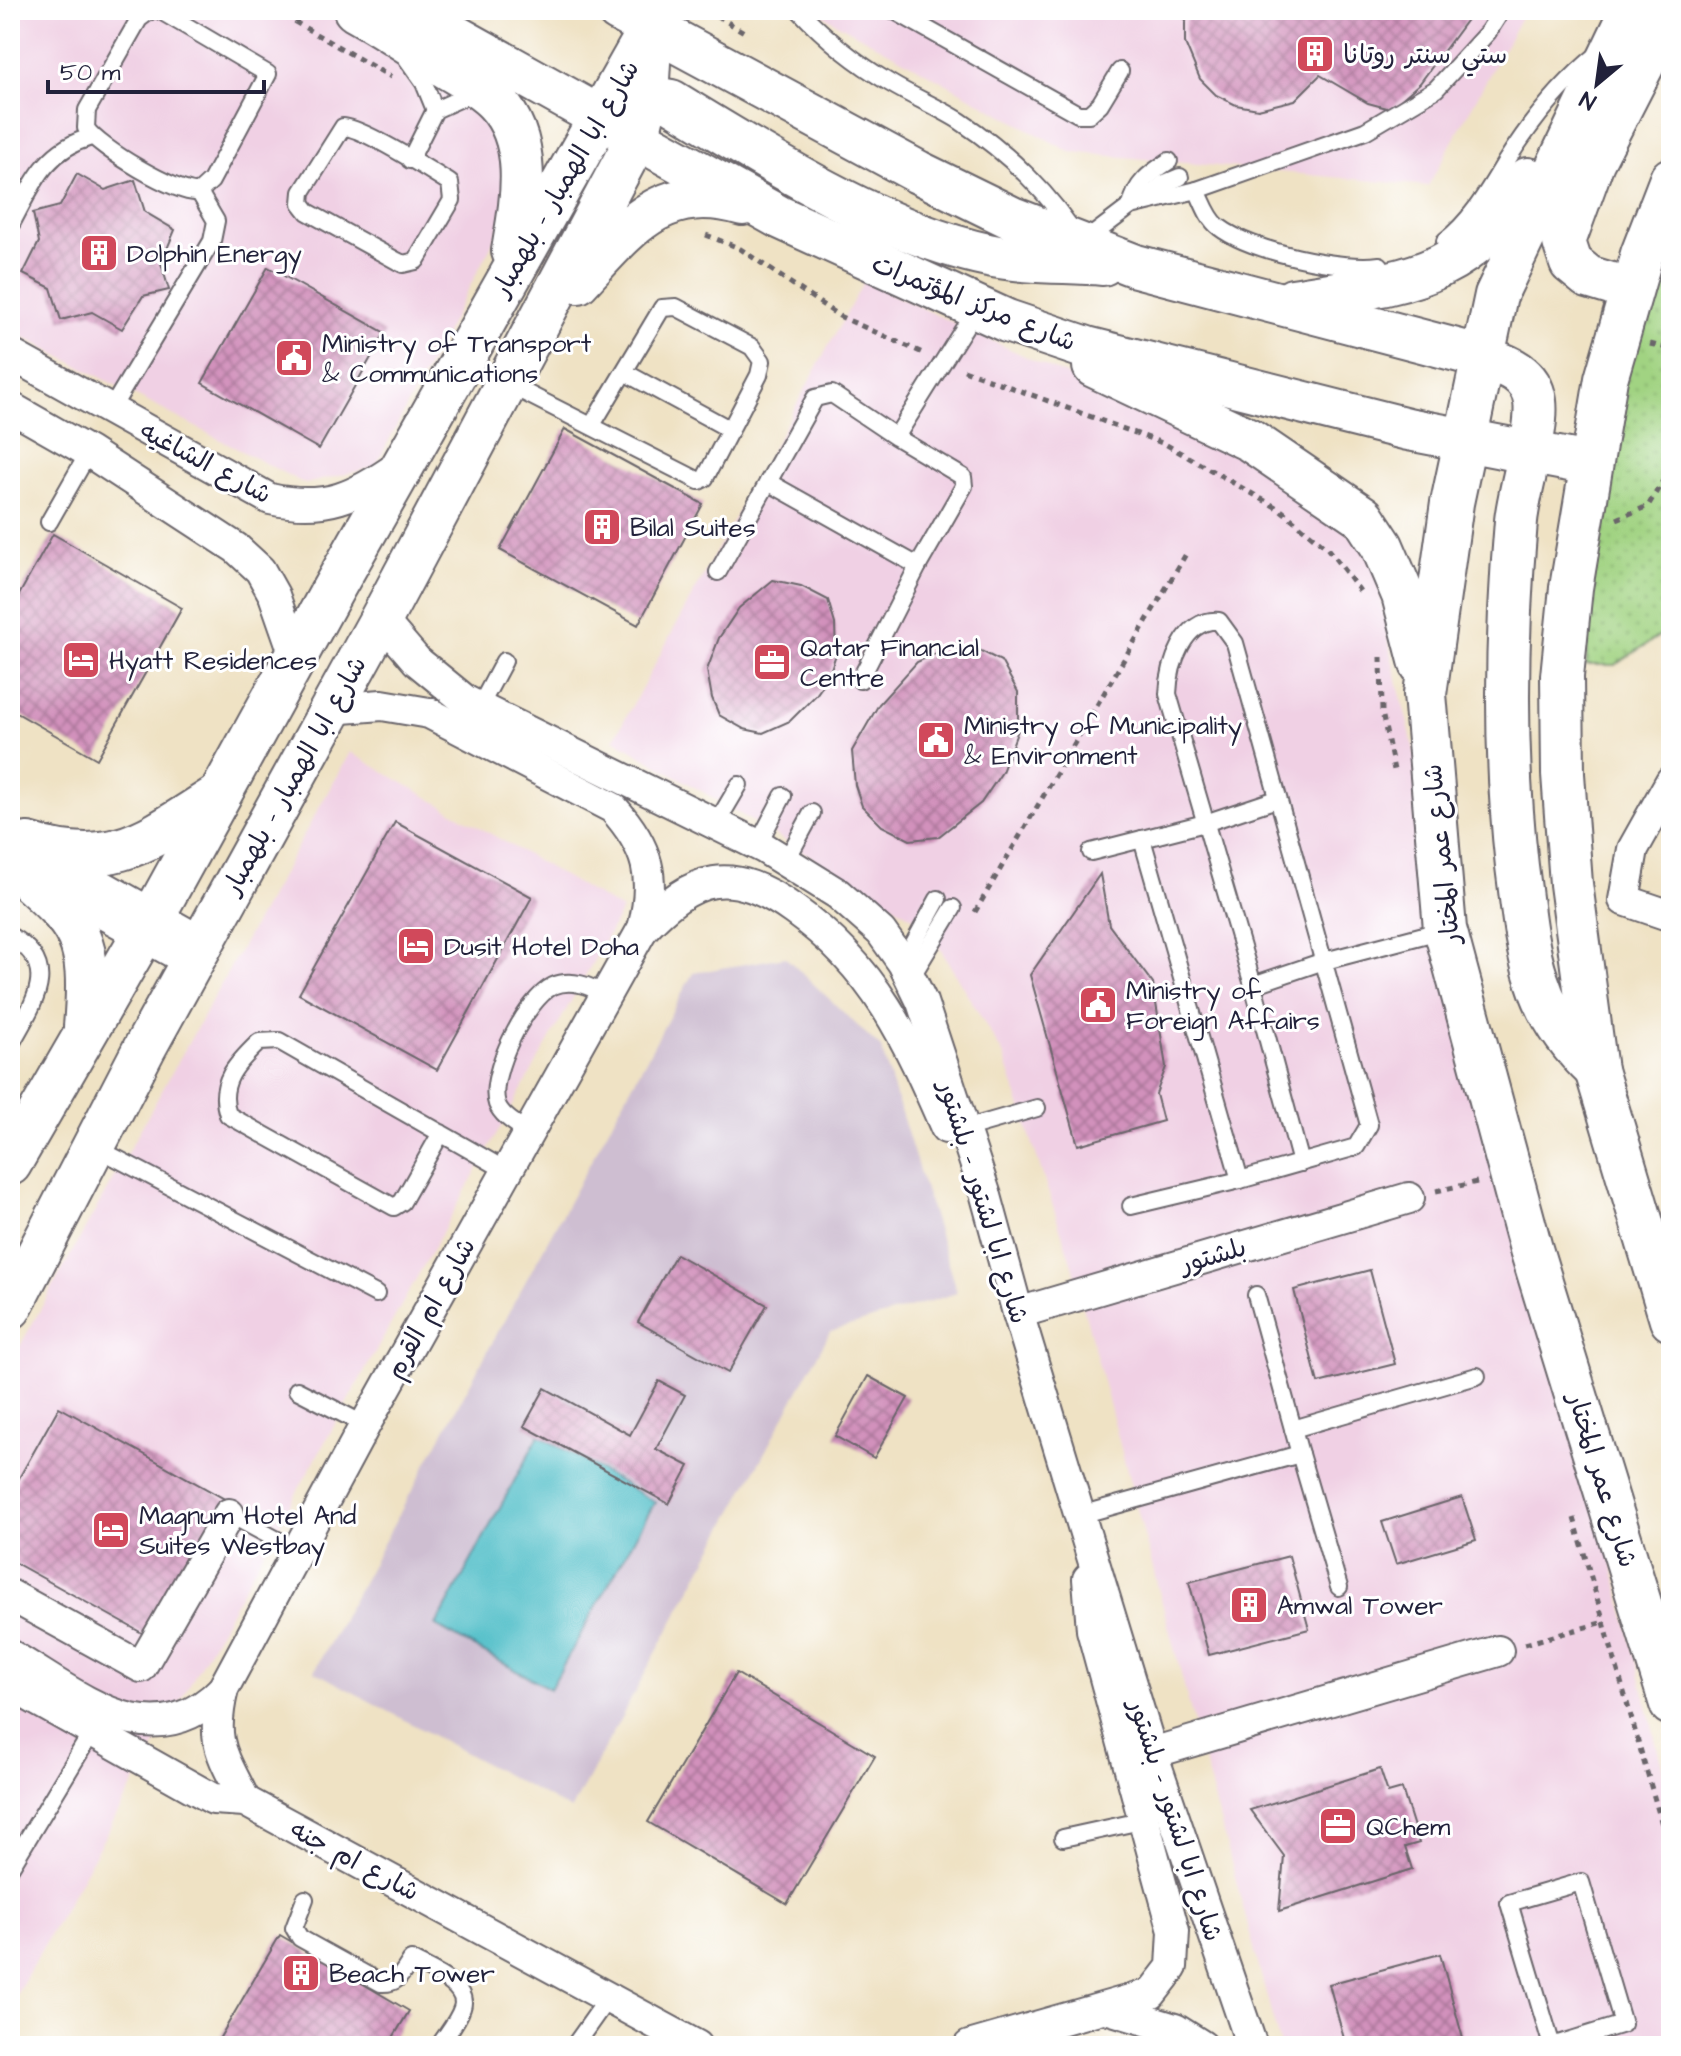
<svg xmlns="http://www.w3.org/2000/svg" width="1681" height="2056" viewBox="0 0 1681 2056" font-family="'Architects Daughter','Playpen Sans Arabic',sans-serif">
<style>
.built{fill:#f0d0e4}
.industrial{fill:#cebed1}
.grass{fill:url(#grass-dots);stroke:#627a5e;stroke-width:2}
.water{fill:#50bec8;stroke:#397082;stroke-width:2}
.building{fill:url(#building-cross-hatch)}
.lines{fill:none;stroke-linecap:round;stroke-linejoin:round}
.lane-casing{stroke:#6a656b;stroke-width:20}
.street-casing{stroke:#6a656b;stroke-width:34}
.secondary-casing{stroke:#6a656b;stroke-width:46}
.path{stroke:#6a656b;stroke-width:5;stroke-dasharray:6 6;stroke-linecap:butt}
.lane{stroke:#fff;stroke-width:16}
.street{stroke:#fff;stroke-width:30}
.secondary{stroke:#fff;stroke-width:42}
.labels{text-anchor:middle;stroke-width:6;stroke-linejoin:round;paint-order:stroke}
.poi-label{font-size:26px;fill:#22223b;stroke:#fff;text-anchor:start}
.street-label{font-size:26px;fill:#22223b;stroke:#fff}
</style>
<defs>
<pattern id="grass-dots" width="8" height="8" patternUnits="userSpaceOnUse" patternTransform="scale(2)"><rect width="8" height="8" fill="#a1d382"/><path d="M2 2h.1M6 6h.1" fill="none" stroke="#8ab571" stroke-width="1.8" stroke-linecap="round"/></pattern>
<pattern id="building-cross-hatch" width="8" height="8" patternUnits="userSpaceOnUse" patternTransform="scale(2)"><rect width="8" height="8" fill="#d291bc"/><path d="M0 0l8 8M0 8l8-8" fill="none" stroke="#aa769a"/></pattern>
</defs>
<rect width="100%" height="100%" fill="#fff"/>
<filter id="ink" filterUnits="userSpaceOnUse"><feTurbulence type="fractalNoise" baseFrequency=".0125" numOctaves="2"/><feDisplacementMap in="SourceGraphic" scale="16" xChannelSelector="R" yChannelSelector="G"/><feConvolveMatrix kernelMatrix="1 2 1 2 8 2 1 2 1" color-interpolation-filters="sRGB"/></filter>
<filter id="wash" filterUnits="userSpaceOnUse"><feTurbulence type="fractalNoise" baseFrequency=".006" numOctaves="4" result="noise"/><feDisplacementMap in="SourceGraphic" scale="32" xChannelSelector="R" yChannelSelector="G"/><feGaussianBlur stdDeviation="1.8" result="paint"/><feColorMatrix in="noise" values="0 0 0 0 0 0 0 0 0 0 0 0 0 0 0 0 0 1.4 0 .05"/><feComposite in="paint" operator="in"/></filter>
<g filter="url(#wash)">
<rect width="100%" height="100%" fill="#efe2c4"/>
<!-- built -->
<g class="built">
<path d="M 10,10 L 360,10 L 476,99 L 521,176 L 491,246 L 375,467 L 305,484 L 10,330 Z"/>
<path d="M 813,10 L 1525,10 L 1428,186 L 1070,152 Z"/>
<path d="M 864,281 L 1251,462 L 1373,551 L 1392,659 L 1671,1804 L 1671,2046 L 1280,2046 L 1073,1268 L 1004,1056 L 926,925 L 614,739 Z"/>
<path d="M 350,752 L 622,910 L 10,2006 L 10,1364 Z"/>
</g>
<!-- industrial -->
<path class="industrial" d="M 785,957 L 881,1048 L 957,1293 L 830,1332 L 571,1810 L 314,1671 L 693,973 Z"/>
<!-- grass -->
<path class="grass" d="M 1671,234 L 1671,628 L 1615,665 L 1586,665 C 1594,526 1612,361 1671,234 Z"/>
<!-- water -->
<path class="water" d="M 539,1435 L 655,1502 L 550,1689 L 436,1626 Z"/>
<g id="blocks">
<!-- building -->
<g class="building">
<path d="M 1167,10 L 1189,10 L 1184,19 Z"/>
<path d="M 1191,10 L 1474,10 L 1420,83 L 1390,109 L 1368,103 L 1320,75 L 1295,100 L 1258,109 L 1236,105 L 1216,95 L 1200,79 L 1185,43 L 1185,23 Z"/>
<path d="M 77,174 L 105,190 L 135,180 L 145,212 L 175,230 L 161,263 L 169,290 L 143,296 L 122,329 L 92,312 L 61,320 L 51,288 L 23,274 L 39,242 L 33,213 L 60,206 Z"/>
<path d="M 268,267 L 385,333 L 319,449 L 202,383 Z"/>
<path d="M 565,429 L 703,504 L 638,625 L 500,550 Z"/>
<path d="M 53,534 L 182,608 L 97,759 L 10,709 L 10,611 Z"/>
<path d="M 773,580 L 801,586 L 828,600 L 835,624 L 836,654 L 828,678 L 816,695 L 790,721 L 763,733 L 744,729 L 719,715 L 712,698 L 707,670 L 719,638 L 739,608 Z"/>
<path d="M 973,647 L 1001,661 L 1018,692 L 1018,730 L 1002,772 L 981,803 L 938,837 L 910,840 L 882,826 L 862,806 L 855,785 L 852,751 L 879,704 L 917,662 L 948,648 Z"/>
<path d="M 395,822 L 532,897 L 437,1070 L 299,994 Z"/>
<path d="M 1100,874 L 1109,925 L 1153,984 L 1166,1067 L 1156,1094 L 1163,1121 L 1078,1145 L 1030,975 Z"/>
<path d="M 676,1254 L 767,1305 L 728,1373 L 638,1322 Z"/>
<path d="M 1370,1270 L 1395,1364 L 1318,1383 L 1294,1290 Z"/>
<path d="M 868,1376 L 908,1398 L 874,1458 L 835,1436 Z"/>
<path d="M 659,1381 L 685,1395 L 656,1449 L 689,1466 L 669,1504 L 524,1426 L 545,1388 L 630,1435 Z"/>
<path d="M 59,1407 L 228,1501 L 151,1638 L 10,1560 L 10,1494 Z"/>
<path d="M 1462,1497 L 1476,1540 L 1396,1564 L 1382,1522 Z"/>
<path d="M 1289,1556 L 1309,1629 L 1209,1655 L 1189,1582 Z"/>
<path d="M 736,1673 L 875,1756 L 787,1904 L 648,1822 Z"/>
<path d="M 1380,1769 L 1388,1793 L 1402,1789 L 1419,1843 L 1405,1847 L 1412,1869 L 1279,1911 L 1284,1856 L 1250,1810 Z"/>
<path d="M 280,1935 L 409,2011 L 388,2046 L 215,2046 Z"/>
<path d="M 1440,1954 L 1465,2046 L 1346,2046 L 1329,1984 Z"/>
</g>
</g>
</g>
<g filter="url(#ink)">
<use href="#blocks" fill-opacity="0" stroke="#6a656b" stroke-width="2"/>
<g class="lines">
<defs>
<g id="lane">
<path d="M 151,10 L 139,19 L 87,110 L 86,128 C 97,147 178,195 199,192 L 211,181 L 268,74 L 159,10"/>
<path d="M 799,10 C 826,39 856,63 890,83 C 913,97 938,107 960,121 C 1007,152 1052,195 1081,244 L 1131,206 L 1197,190 L 1365,131 L 1436,89 L 1488,32 L 1502,10"/>
<path d="M 893,10 L 1078,114 L 1089,114 L 1100,104 L 1120,71"/>
<path d="M 407,59 L 424,83 L 435,110"/>
<path d="M 343,127 C 362,127 431,171 450,183 L 452,200 L 416,261 L 403,264 L 397,261 L 308,212 L 301,203 L 302,192 Z"/>
<path d="M 410,160 L 435,110 L 477,91"/>
<path d="M 1197,190 C 1203,202 1208,219 1219,227 C 1250,251 1342,271 1380,265"/>
<path d="M 1142,203 L 1163,184 L 1180,177"/>
<path d="M 1131,206 C 1136,183 1149,174 1169,161"/>
<path d="M 10,226 C 32,186 44,150 91,137"/>
<path d="M 1445,241 C 1472,220 1488,191 1505,163 C 1530,123 1560,85 1597,55"/>
<path d="M 624,372 L 731,430"/>
<path d="M 508,384 L 699,481 L 705,478 L 759,375 L 762,361 L 752,347 L 676,307 L 662,308 L 592,425"/>
<path d="M 110,411 L 212,241 L 216,221 L 199,192"/>
<path d="M 896,437 L 963,477 L 964,486 L 918,566 L 768,482 L 815,398 L 832,394 L 896,437 L 976,309"/>
<path d="M 49,522 L 89,452"/>
<path d="M 718,572 L 768,482"/>
<path d="M 860,680 L 918,566"/>
<path d="M 479,708 L 504,661"/>
<path d="M 716,824 L 739,785"/>
<path d="M 1142,839 L 1240,1180 L 1356,1147 L 1369,1125 L 1235,643 L 1219,621 C 1184,618 1169,665 1168,694 L 1253,985 L 1321,962 L 1443,930"/>
<path d="M 758,844 L 783,796"/>
<path d="M 1091,852 L 1205,823 L 1277,799"/>
<path d="M 786,861 L 812,813"/>
<path d="M 10,936 C 64,966 31,1006 10,1046"/>
<path d="M 903,963 L 938,899"/>
<path d="M 910,979 L 953,908"/>
<path d="M 1253,985 L 1301,1163"/>
<path d="M 964,1129 L 1037,1108"/>
<path d="M 441,1133 L 402,1202 L 394,1207 L 228,1115 C 217,1083 237,1063 259,1042 L 279,1041 L 507,1171"/>
<path d="M 529,1133 C 518,1125 502,1117 497,1104 C 487,1075 527,998 553,986 C 571,978 590,986 606,995"/>
<path d="M 95,1147 L 376,1294"/>
<path d="M 1131,1206 L 1240,1180"/>
<path d="M 297,1390 L 365,1425"/>
<path d="M 1293,1429 L 1477,1376"/>
<path d="M 1300,1454 L 1339,1587"/>
<path d="M 229,1514 L 298,1551"/>
<path d="M 1080,1515 L 1300,1454 L 1256,1295"/>
<path d="M 1063,1838 L 1141,1821"/>
<path d="M 10,1868 L 92,1732"/>
<path d="M 1581,1882 L 1623,2024 L 1552,2046 L 1509,1903 Z"/>
<path d="M 305,1899 L 294,1928 L 300,1938 L 381,1983 C 398,1984 402,1974 411,1960 C 426,1969 470,1985 462,2008 C 458,2021 446,2035 439,2046"/>
<path d="M 574,2046 L 608,1998"/>
</g>
<g id="street">
<path d="M 10,354 L 270,499 C 326,511 355,497 400,465"/>
<path d="M 10,407 L 89,452 L 236,548 L 260,570 L 274,595 L 296,658"/>
<path d="M 381,619 L 417,661 L 466,701 L 764,848 L 838,894 L 881,932 L 903,963 L 922,1002 L 986,1196 L 1018,1313 L 1152,1753 L 1252,2046"/>
<path d="M 330,709 L 382,705 L 429,713 L 613,808 C 649,848 656,877 643,929"/>
<path d="M 1671,781 L 1633,849 L 1624,900 L 1671,916"/>
<path d="M 10,834 L 202,942"/>
<path d="M 46,882 L 191,962"/>
<path d="M 1018,1313 L 1409,1198"/>
<path d="M 10,1595 L 141,1667 L 229,1514"/>
<path d="M 10,1655 C 79,1695 152,1762 223,1689"/>
<path d="M 10,1685 L 213,1799 L 245,1801 L 697,2046"/>
<path d="M 1152,1753 L 1498,1651"/>
<path d="M 245,1801 C 222,1753 210,1743 223,1689 L 365,1425 L 642,930 C 693,874 732,865 794,910 C 876,968 907,1039 946,1128"/>
<path d="M 1109,2009 L 1175,2029 L 1202,2046"/>
<path d="M 969,2046 L 1151,1994 L 1172,1967 L 1174,1931 L 1092,1630 L 1088,1579"/>
</g>
<g id="secondary">
<path d="M 355,10 C 384,26 412,45 440,63 C 458,75 481,86 496,102 C 534,142 521,203 513,251"/>
<path d="M 408,10 L 779,217 L 1007,321 L 1087,348 L 1408,429 L 1590,464"/>
<path d="M 618,10 L 918,172 L 1012,218 L 1136,266 L 1483,357 C 1506,365 1531,373 1535,401 C 1539,431 1519,489 1516,521 C 1506,636 1504,751 1517,866 C 1522,903 1525,945 1537,980 C 1548,1015 1569,1045 1596,1070"/>
<path d="M 1632,10 L 1496,295 L 1452,503 L 1425,694 L 1445,929 L 1531,1249 L 1671,1704"/>
<path d="M 620,105 L 647,97 L 671,101 C 763,157 882,233 988,255 C 1026,263 1064,261 1103,264"/>
<path d="M 1671,179 L 1642,254 L 1606,379 L 1571,588 L 1562,676 L 1563,774 L 1571,884 L 1596,1070 L 1671,1320"/>
<path d="M 578,282 C 628,229 660,181 743,204"/>
<path d="M 1631,290 L 1588,277 L 1571,263 L 1564,242 L 1593,162 L 1671,10"/>
<path d="M 1293,300 C 1402,281 1465,283 1528,179"/>
<path d="M 1094,366 L 1250,440 L 1363,517 L 1382,546 L 1403,595 L 1421,664"/>
<path d="M 28,844 C 113,871 148,840 216,797"/>
<path d="M 10,863 C 79,925 93,931 85,1027"/>
<path d="M 10,1164 L 154,915 L 332,591 L 646,36"/>
<path d="M 10,1308 L 144,1049 L 381,619 L 638,136 L 647,97 L 651,28"/>
</g>
</defs>
<!-- lane casing -->
<use href="#lane" class="lane-casing"/>
<!-- street casing -->
<use href="#street" class="street-casing"/>
<!-- secondary casing -->
<use href="#secondary" class="secondary-casing"/>
<!-- path -->
<g class="path">
<path d="M 274,10 L 391,77"/>
<path d="M 707,10 L 744,32"/>
<path d="M 706,235 L 739,248 L 839,316 L 925,354"/>
<path d="M 1650,344 L 1671,349"/>
<path d="M 964,370 L 1165,444 L 1281,510 L 1327,548 L 1360,591"/>
<path d="M 1617,519 L 1648,506 L 1671,467"/>
<path d="M 1381,657 L 1382,712 L 1394,770"/>
<path d="M 975,912 L 1186,554"/>
<path d="M 1436,1191 L 1477,1182"/>
<path d="M 1574,1518 L 1671,1856"/>
<path d="M 1525,1644 L 1604,1622"/>
</g>
<!-- lane -->
<use href="#lane" class="lane"/>
<!-- street -->
<use href="#street" class="street"/>
<!-- secondary -->
<use href="#secondary" class="secondary"/>
</g>
</g>
<!-- icons -->
<defs>
<symbol id="building-square" viewBox="-11 -11 22 22"><rect x="-9" y="-9" width="18" height="18" rx="4" fill="#d1495b" stroke="#fff"/><path d="M-4-6H4V6H1V3H-1V6H-4ZM-2.5-4.3h1.7v1.8h-1.7ZM.8-4.3h1.7v1.8H.8ZM-2.5-1h1.7V.8h-1.7ZM.8-1h1.7V.8H.8Z" fill="#fff"/></symbol>
<symbol id="civic-square" viewBox="-11 -11 22 22"><rect x="-9" y="-9" width="18" height="18" rx="4" fill="#d1495b" stroke="#fff"/><path d="M-.6-6.5H3V-4.5H.6V-3L4-1V1h2V6H-6V1h2V-1L-.6-3ZM-1.2 2.5V6h2.4V2.5Z" fill="#fff"/></symbol>
<symbol id="hotel-square" viewBox="-11 -11 22 22"><rect x="-9" y="-9" width="18" height="18" rx="4" fill="#d1495b" stroke="#fff"/><path d="M-6-4.5h1.5V1H6V5H4.5V3h-9V5H-6ZM-4 0a1.8 1.8 0 1 1 3.6 0ZM.5 0V-2.5h3Q6-2.5 6 0Z" fill="#fff"/></symbol>
<symbol id="office-square" viewBox="-11 -11 22 22"><rect x="-9" y="-9" width="18" height="18" rx="4" fill="#d1495b" stroke="#fff"/><path d="M-6-3h4V-5.5h4V-3h4V5H-6ZM-1-4.5V-3h2v-1.5ZM-6 0V1H6V0Z" fill="#fff"/></symbol>
</defs>
<g fill-rule="evenodd">
<use href="#building-square" x="1293" y="32" width="44" height="44"/>
<use href="#building-square" x="77" y="231" width="44" height="44"/>
<use href="#civic-square" x="272" y="336" width="44" height="44"/>
<use href="#building-square" x="580" y="505" width="44" height="44"/>
<use href="#hotel-square" x="59" y="638" width="44" height="44"/>
<use href="#office-square" x="750" y="640" width="44" height="44"/>
<use href="#civic-square" x="914" y="718" width="44" height="44"/>
<use href="#hotel-square" x="394" y="924" width="44" height="44"/>
<use href="#civic-square" x="1076" y="983" width="44" height="44"/>
<use href="#hotel-square" x="89" y="1508" width="44" height="44"/>
<use href="#building-square" x="1227" y="1583" width="44" height="44"/>
<use href="#office-square" x="1316" y="1804" width="44" height="44"/>
<use href="#building-square" x="279" y="1951" width="44" height="44"/>
</g>
<g class="labels">
<!-- poi labels -->
<g class="poi-label">
<text x="1343" y="63">ستي سنتر روتانا</text>
<text x="127" y="262">Dolphin Energy</text>
<text x="322" y="352">Ministry of Transport<tspan x="322" dy="30">&amp; Communications</tspan></text>
<text x="630" y="536">Bilal Suites</text>
<text x="800" y="656">Qatar Financial<tspan x="800" dy="30">Centre</tspan></text>
<text x="109" y="669">Hyatt Residences</text>
<text x="964" y="734">Ministry of Municipality<tspan x="964" dy="30">&amp; Environment</tspan></text>
<text x="444" y="955">Dusit Hotel Doha</text>
<text x="1126" y="999">Ministry of<tspan x="1126" dy="30">Foreign Affairs</tspan></text>
<text x="139" y="1524">Magnum Hotel And<tspan x="139" dy="30">Suites Westbay</tspan></text>
<text x="1277" y="1614">Amwal Tower</text>
<text x="1366" y="1835">QChem</text>
<text x="329" y="1982">Beach Tower</text>
</g>
<!-- street labels -->
<g class="street-label">
<text transform="translate(565 178) rotate(-60)" y="9">شارع ابا الهمبار - بلهمبار</text>
<text transform="translate(974 302) rotate(22)" y="9">شارع مركز المؤتمرات</text>
<text transform="translate(206 462) rotate(28)" y="9">شارع الشاغيه</text>
<text transform="translate(294 775) rotate(-61)" y="9">شارع ابا الهمبار - بلهمبار</text>
<text transform="translate(1441 854) rotate(-96)" y="9">شارع عمر المختار</text>
<text transform="translate(984 1202) rotate(73)" y="9">شارع ابا لشتور - بلشتور</text>
<text transform="translate(1213 1255) rotate(-16)" y="9">بلشتور</text>
<text transform="translate(430 1308) rotate(-61)" y="9">شارع ام القرم</text>
<text transform="translate(1603 1480) rotate(73)" y="9">شارع عمر المختار</text>
<text transform="translate(1176 1820) rotate(72)" y="9">شارع ابا لشتور - بلشتور</text>
<text transform="translate(355 1860) rotate(28)" y="9">شارع ام جنه</text>
</g>
</g>
<!-- margin -->
<rect width="1681" height="2056" fill="none" stroke="#fff" stroke-width="40"/>
<!-- north arrow -->
<g transform="translate(1597 84) rotate(209)" stroke="#ffffff" stroke-width="6" paint-order="stroke">
<path d="M0-6L14 30L0 20L-14 30Z" fill="#22223b"/>
<text y="-12" font-size="22" font-weight="bold" text-anchor="middle" fill="#22223b">N</text>
</g>
<!-- scale -->
<path d="M48 80v12h216v-12" fill="none" stroke="#22223b" stroke-width="4"/>
<text x="60" y="80" font-size="24" fill="#22223b" stroke="#ffffff" stroke-width="6" paint-order="stroke">50 m</text>
</svg>
